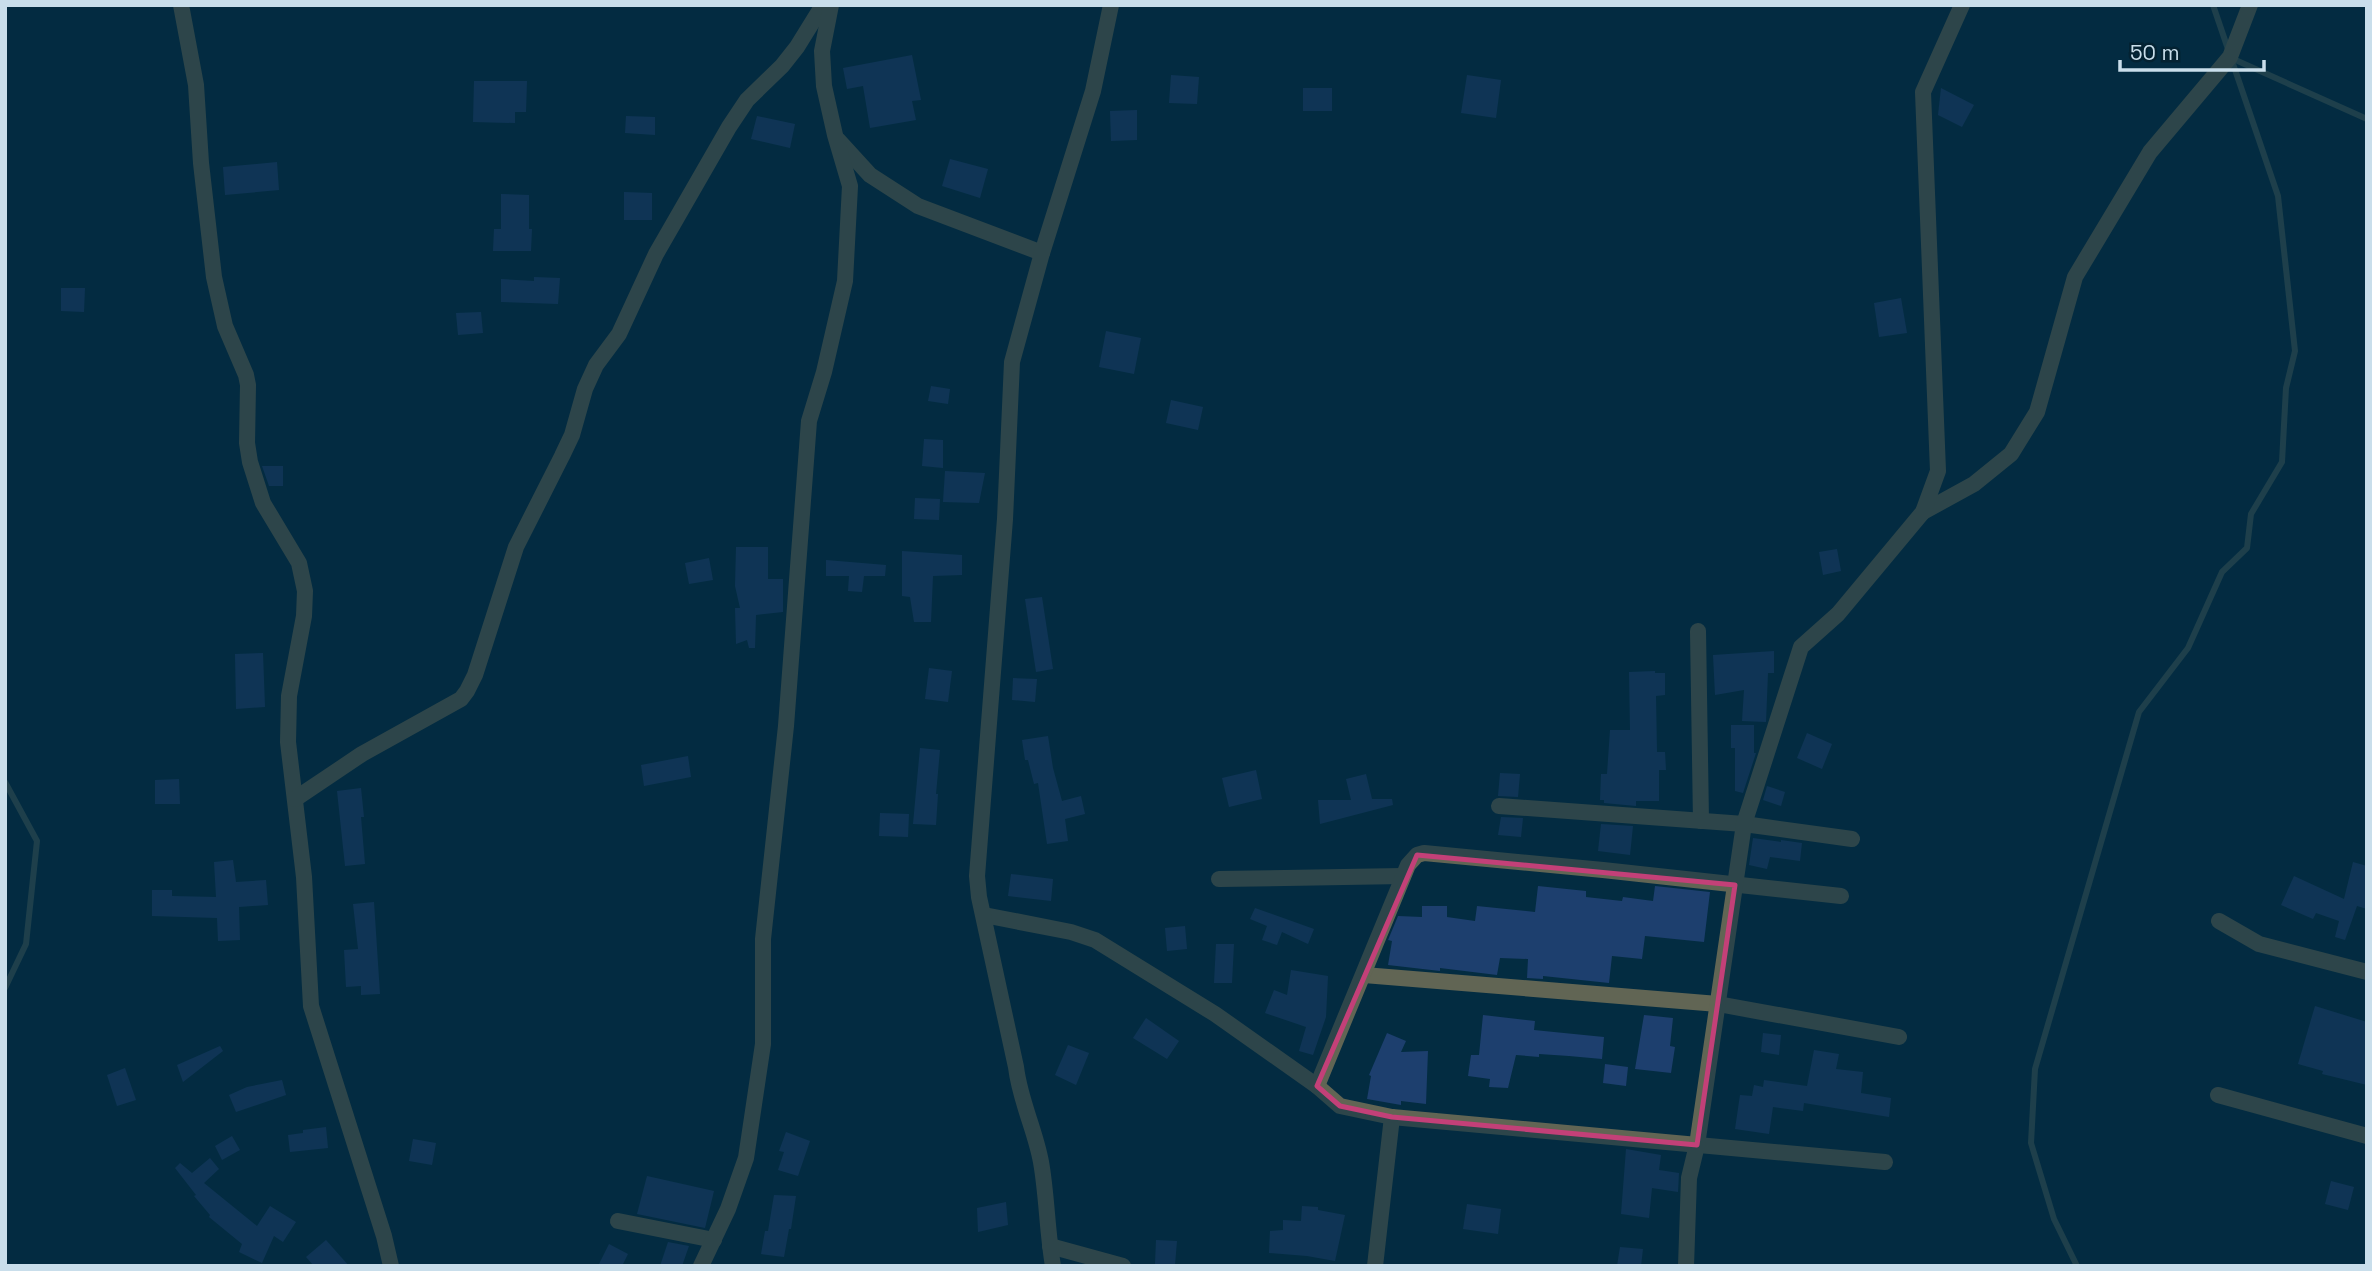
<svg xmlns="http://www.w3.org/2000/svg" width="2372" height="1271" viewBox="0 0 2372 1271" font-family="'Space Grotesk',sans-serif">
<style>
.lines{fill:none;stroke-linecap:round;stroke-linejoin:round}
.stream{stroke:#3e5858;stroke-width:6}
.building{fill:#1d3f6e}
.street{stroke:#616554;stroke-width:16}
.marked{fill:none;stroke:#c34078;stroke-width:5;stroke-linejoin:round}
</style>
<rect width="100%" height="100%" fill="#032c41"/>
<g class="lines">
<!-- stream -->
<g class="stream">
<path d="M 2231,58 L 2367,119"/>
<path d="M 5,782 L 37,841 L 26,944 L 5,988"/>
<path d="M 2077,1266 L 2054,1219 L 2031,1143 L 2035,1069 L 2139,712 L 2188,648 L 2222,572 L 2247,548 L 2251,514 L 2282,462 L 2286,388 L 2295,351 L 2278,196 L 2213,5"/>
</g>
</g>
<!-- building -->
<g class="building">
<path d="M 912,55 L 921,100 L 912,101 L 916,120 L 870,128 L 863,86 L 847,89 L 843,68 Z"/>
<path d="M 1171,75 L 1199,77 L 1197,104 L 1169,103 Z"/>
<path d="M 1467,75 L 1501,80 L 1496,118 L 1461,113 Z"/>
<path d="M 474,81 L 527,81 L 526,112 L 515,112 L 515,123 L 473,122 Z"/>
<rect x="1303" y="88" width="29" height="23"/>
<path d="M 1941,88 L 1974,105 L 1962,127 L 1938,115 Z"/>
<path d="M 1137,110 L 1137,140 L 1111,141 L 1110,111 Z"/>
<path d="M 626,116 L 655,117 L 655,135 L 625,133 Z"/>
<path d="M 757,116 L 795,124 L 790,148 L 751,139 Z"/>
<path d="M 950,159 L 988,169 L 980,198 L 942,186 Z"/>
<path d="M 277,162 L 279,190 L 225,195 L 223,167 Z"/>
<path d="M 624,192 L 652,193 L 652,220 L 624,220 Z"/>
<path d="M 501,194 L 529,195 L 529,229 L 532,229 L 531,251 L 493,251 L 494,229 L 501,229 Z"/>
<path d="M 534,277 L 560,278 L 558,304 L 501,302 L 501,279 L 534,281 Z"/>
<path d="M 61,288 L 85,288 L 84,312 L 61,311 Z"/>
<path d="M 1901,298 L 1907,333 L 1879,337 L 1874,303 Z"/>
<path d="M 481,312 L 483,333 L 458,335 L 456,313 Z"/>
<path d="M 1106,331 L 1141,338 L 1134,374 L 1099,367 Z"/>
<path d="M 931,386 L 950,389 L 948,404 L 928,401 Z"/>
<path d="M 1171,400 L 1203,407 L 1198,430 L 1166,423 Z"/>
<path d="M 924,439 L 943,440 L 943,468 L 922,466 Z"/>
<path d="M 262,466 L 283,466 L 283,486 L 269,486 Z"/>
<path d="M 945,471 L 985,473 L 979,503 L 943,502 Z"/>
<path d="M 915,498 L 940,499 L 939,520 L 914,519 Z"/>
<path d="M 736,547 L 768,547 L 768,579 L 783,579 L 783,612 L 756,615 L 755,648 L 749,648 L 747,640 L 736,644 L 735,608 L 740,608 L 735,586 Z"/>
<path d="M 1837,549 L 1841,571 L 1823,575 L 1819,552 Z"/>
<path d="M 902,551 L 962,555 L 962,575 L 933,576 L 931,622 L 914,622 L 910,597 L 902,596 Z"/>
<path d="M 709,558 L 713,580 L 689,584 L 685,563 Z"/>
<path d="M 826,560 L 886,565 L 885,576 L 864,576 L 862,592 L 848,591 L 849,576 L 826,576 Z"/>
<path d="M 1042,597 L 1053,669 L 1036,672 L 1025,599 Z"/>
<path d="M 1774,651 L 1774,673 L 1768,673 L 1766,722 L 1742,721 L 1744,690 L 1715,695 L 1713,655 Z"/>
<path d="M 263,653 L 265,707 L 236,709 L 235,654 Z"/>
<path d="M 929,668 L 952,671 L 948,702 L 925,699 Z"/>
<path d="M 1655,671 L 1655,673 L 1665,673 L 1665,695 L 1656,696 L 1657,752 L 1665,752 L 1666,770 L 1659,770 L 1659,801 L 1636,801 L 1636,806 L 1604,803 L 1604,800 L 1600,800 L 1601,774 L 1607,774 L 1610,730 L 1630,730 L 1629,672 Z"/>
<path d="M 1013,678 L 1037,679 L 1035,702 L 1012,700 Z"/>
<path d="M 1731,725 L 1754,725 L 1754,753 L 1756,753 L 1743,793 L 1735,791 L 1735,748 L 1731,748 Z"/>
<path d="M 1807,733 L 1832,744 L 1822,769 L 1797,758 Z"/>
<path d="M 1048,736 L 1053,768 L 1062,801 L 1081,796 L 1085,814 L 1065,819 L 1068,841 L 1047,844 L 1038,783 L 1034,784 L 1028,760 L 1025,760 L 1022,740 Z"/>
<path d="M 920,748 L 940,750 L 936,794 L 938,794 L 936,825 L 913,824 Z"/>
<path d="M 688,756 L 691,777 L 644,786 L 641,765 Z"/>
<path d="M 1256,770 L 1262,799 L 1229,807 L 1222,778 Z"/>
<path d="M 1500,773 L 1520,774 L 1518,797 L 1498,796 Z"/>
<path d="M 1366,774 L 1372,799 L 1392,799 L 1393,805 L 1320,824 L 1318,800 L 1351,800 L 1346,779 Z"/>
<path d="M 179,779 L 180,804 L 155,804 L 155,780 Z"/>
<path d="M 1767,786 L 1785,792 L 1781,806 L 1763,800 Z"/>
<path d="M 361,788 L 364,817 L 361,817 L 365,864 L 345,866 L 337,791 Z"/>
<path d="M 880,813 L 909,814 L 908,837 L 879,836 Z"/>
<path d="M 1501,817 L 1523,818 L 1521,837 L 1498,835 Z"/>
<path d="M 1601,824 L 1633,826 L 1630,855 L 1598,851 Z"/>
<path d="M 1753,838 L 1781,842 L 1781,840 L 1802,843 L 1800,861 L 1770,857 L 1767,869 L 1749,865 Z"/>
<path d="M 233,860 L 236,882 L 266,880 L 268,905 L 239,907 L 240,940 L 218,941 L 217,918 L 152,916 L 152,890 L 172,890 L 172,896 L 216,897 L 214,862 Z"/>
<path d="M 2353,862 L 2367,866 L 2367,909 L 2357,906 L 2345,940 L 2335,937 L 2339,921 L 2316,913 L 2313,919 L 2281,905 L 2294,876 L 2344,899 Z"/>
<path d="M 1011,874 L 1053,879 L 1051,901 L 1008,896 Z"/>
<path d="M 1538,886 L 1586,891 L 1586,897 L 1622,901 L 1623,897 L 1653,901 L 1655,886 L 1710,892 L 1704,942 L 1645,936 L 1642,959 L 1612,956 L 1609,983 L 1543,976 L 1543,979 L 1527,978 L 1528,959 L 1500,958 L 1497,975 L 1440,968 L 1440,971 L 1388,965 L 1392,941 L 1388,940 L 1398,916 L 1422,917 L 1422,906 L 1447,906 L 1447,917 L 1475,921 L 1477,906 L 1535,912 Z"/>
<path d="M 374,902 L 380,994 L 361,995 L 361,986 L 346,987 L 344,950 L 358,949 L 353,904 Z"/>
<path d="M 1255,908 L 1314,929 L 1308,944 L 1282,932 L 1277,945 L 1262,940 L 1267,926 L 1250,919 Z"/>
<path d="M 1185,926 L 1187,949 L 1167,951 L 1165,928 Z"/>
<path d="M 1216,944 L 1234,944 L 1232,983 L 1214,983 Z"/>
<path d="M 1291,970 L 1328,976 L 1326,1017 L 1313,1055 L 1299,1051 L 1306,1027 L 1265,1013 L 1274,990 L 1287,995 Z"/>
<path d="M 2315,1006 L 2367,1022 L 2367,1085 L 2322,1074 L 2323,1071 L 2298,1064 Z"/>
<path d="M 1483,1015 L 1535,1021 L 1534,1030 L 1604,1037 L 1602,1059 L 1569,1056 L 1539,1054 L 1539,1057 L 1516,1055 L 1508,1088 L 1489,1087 L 1490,1079 L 1468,1076 L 1471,1055 L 1479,1055 Z"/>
<path d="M 1644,1015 L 1673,1018 L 1670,1046 L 1675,1047 L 1671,1073 L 1635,1069 Z"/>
<path d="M 1146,1018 L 1179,1041 L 1167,1059 L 1133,1038 Z"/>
<path d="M 1387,1033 L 1406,1041 L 1401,1052 L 1428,1051 L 1426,1104 L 1401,1101 L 1401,1105 L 1367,1099 L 1371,1076 L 1369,1075 Z"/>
<path d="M 1763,1033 L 1781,1035 L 1779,1055 L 1761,1052 Z"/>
<path d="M 1068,1045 L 1089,1053 L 1076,1085 L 1055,1075 Z"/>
<path d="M 220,1046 L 223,1051 L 183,1082 L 177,1065 Z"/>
<path d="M 1814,1050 L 1839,1054 L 1836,1069 L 1863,1072 L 1861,1093 L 1891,1098 L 1889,1117 L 1804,1103 L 1803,1111 L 1773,1107 L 1769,1134 L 1735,1129 L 1740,1095 L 1752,1096 L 1754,1085 L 1763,1087 L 1764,1080 L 1807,1086 Z"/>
<path d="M 1605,1064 L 1628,1067 L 1626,1086 L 1603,1083 Z"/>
<path d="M 125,1068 L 136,1100 L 117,1106 L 107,1075 Z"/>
<path d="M 282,1080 L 286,1095 L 236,1112 L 229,1095 L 247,1087 Z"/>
<path d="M 326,1127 L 328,1148 L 290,1152 L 288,1135 L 303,1133 L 303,1130 Z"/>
<path d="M 786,1132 L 810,1141 L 798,1176 L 778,1170 L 784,1152 L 779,1151 Z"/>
<path d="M 232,1136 L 240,1150 L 222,1160 L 215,1146 Z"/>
<path d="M 413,1139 L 436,1143 L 432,1165 L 409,1161 Z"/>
<path d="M 1626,1149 L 1661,1155 L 1659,1170 L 1679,1173 L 1678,1192 L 1652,1188 L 1649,1218 L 1621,1214 Z"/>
<path d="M 210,1158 L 219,1169 L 204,1183 L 257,1226 L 270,1206 L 296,1222 L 283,1242 L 274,1236 L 262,1263 L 239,1252 L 242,1244 L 209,1217 L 210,1215 L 194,1196 L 196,1195 L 175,1168 L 180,1163 L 192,1173 Z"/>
<path d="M 647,1176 L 714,1191 L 705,1228 L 637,1214 Z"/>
<path d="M 2331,1181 L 2354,1187 L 2348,1210 L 2325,1204 Z"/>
<path d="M 774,1195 L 796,1196 L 791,1229 L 789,1229 L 784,1257 L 761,1254 L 765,1231 L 768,1231 Z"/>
<path d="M 1006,1202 L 1008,1225 L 978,1232 L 977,1208 Z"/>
<path d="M 1467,1204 L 1501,1209 L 1498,1234 L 1463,1229 Z"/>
<path d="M 1302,1206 L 1318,1207 L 1318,1210 L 1345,1215 L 1335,1261 L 1307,1256 L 1269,1253 L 1270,1231 L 1283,1230 L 1283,1220 L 1301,1221 Z"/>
<path d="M 326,1240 L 349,1266 L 314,1266 L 306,1257 Z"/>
<path d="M 1156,1240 L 1177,1241 L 1175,1265 L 1155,1264 Z"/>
<path d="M 668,1242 L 689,1246 L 682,1266 L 660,1266 Z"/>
<path d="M 609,1244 L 628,1254 L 622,1266 L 598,1266 Z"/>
<path d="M 1620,1247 L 1643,1249 L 1641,1266 L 1617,1266 Z"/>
</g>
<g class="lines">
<!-- street -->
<g class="street">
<path d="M 181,5 L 196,85 L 201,163 L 214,277 L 225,326 L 246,375 L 248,385 L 247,443 L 250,462 L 263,503 L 299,563 L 305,591 L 304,616 L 289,696 L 288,742 L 304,877 L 311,1006 L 384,1236 L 391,1266"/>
<path d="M 838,140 L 870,175 L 918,206 L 1042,253"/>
<path d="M 1923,512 L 1974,484 L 2011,454 L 2037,412 L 2075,277 L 2150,152 L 2230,57 L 2250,5"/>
<path d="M 1698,631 L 1701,821"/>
<path d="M 295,799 L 362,754 L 461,699 L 467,691 L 475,675 L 516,547 L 562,456 L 572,435 L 585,389 L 596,365 L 619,334 L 656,254 L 729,127 L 747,100 L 782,66 L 797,47 L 823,5"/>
<path d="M 1499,806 L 1744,824 L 1852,839"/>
<path d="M 1219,879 L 1403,876"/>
<path d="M 984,915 L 1071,932 L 1095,940 L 1215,1014 L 1317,1086 L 1340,1106 L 1392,1117 L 1885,1162"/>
<path d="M 2219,921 L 2259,944 L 2367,972"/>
<path d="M 1364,975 L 1718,1004 L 1899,1037"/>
<path d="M 1317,1086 L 1408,865 L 1417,855 L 1424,853 L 1603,870 L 1841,896"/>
<path d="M 2218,1095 L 2367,1136"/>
<path d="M 618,1221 L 714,1240"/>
<path d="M 1050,1246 L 1123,1266"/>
<path d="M 701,1266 L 728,1209 L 746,1158 L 763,1044 L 763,939 L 786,726 L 809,421 L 824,372 L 845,281 L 850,186 L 835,135 L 824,86 L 822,51 L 831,5"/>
<path d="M 1053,1266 C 1047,1231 1047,1196 1041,1162 C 1035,1129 1020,1101 1016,1067 L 979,897 L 977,876 L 1005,519 L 1012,362 L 1042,253 L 1093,91 L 1111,5"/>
<path d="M 1375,1266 L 1392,1117"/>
<path d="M 1686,1266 L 1689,1178 L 1697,1145 L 1744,824 L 1801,647 L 1838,614 L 1923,512 L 1938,471 L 1923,92 L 1962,5"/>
</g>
</g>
<!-- marked area -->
<path d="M0 0H2372V1271H0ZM 1417,855 L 1735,885 L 1697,1145 L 1392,1117 L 1340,1106 L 1317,1086 Z" fill="#032c41" fill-opacity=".55" fill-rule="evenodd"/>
<path class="marked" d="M 1417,855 L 1735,885 L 1697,1145 L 1392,1117 L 1340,1106 L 1317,1086 Z"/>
<!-- border -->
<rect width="2372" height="1271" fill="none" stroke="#c9deeb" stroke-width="14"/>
<!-- scale -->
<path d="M2120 60v10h144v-10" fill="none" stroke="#c9deeb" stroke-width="3.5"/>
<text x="2130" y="60" font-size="21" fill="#c9deeb" stroke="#042232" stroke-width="5" paint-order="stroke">50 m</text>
</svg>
